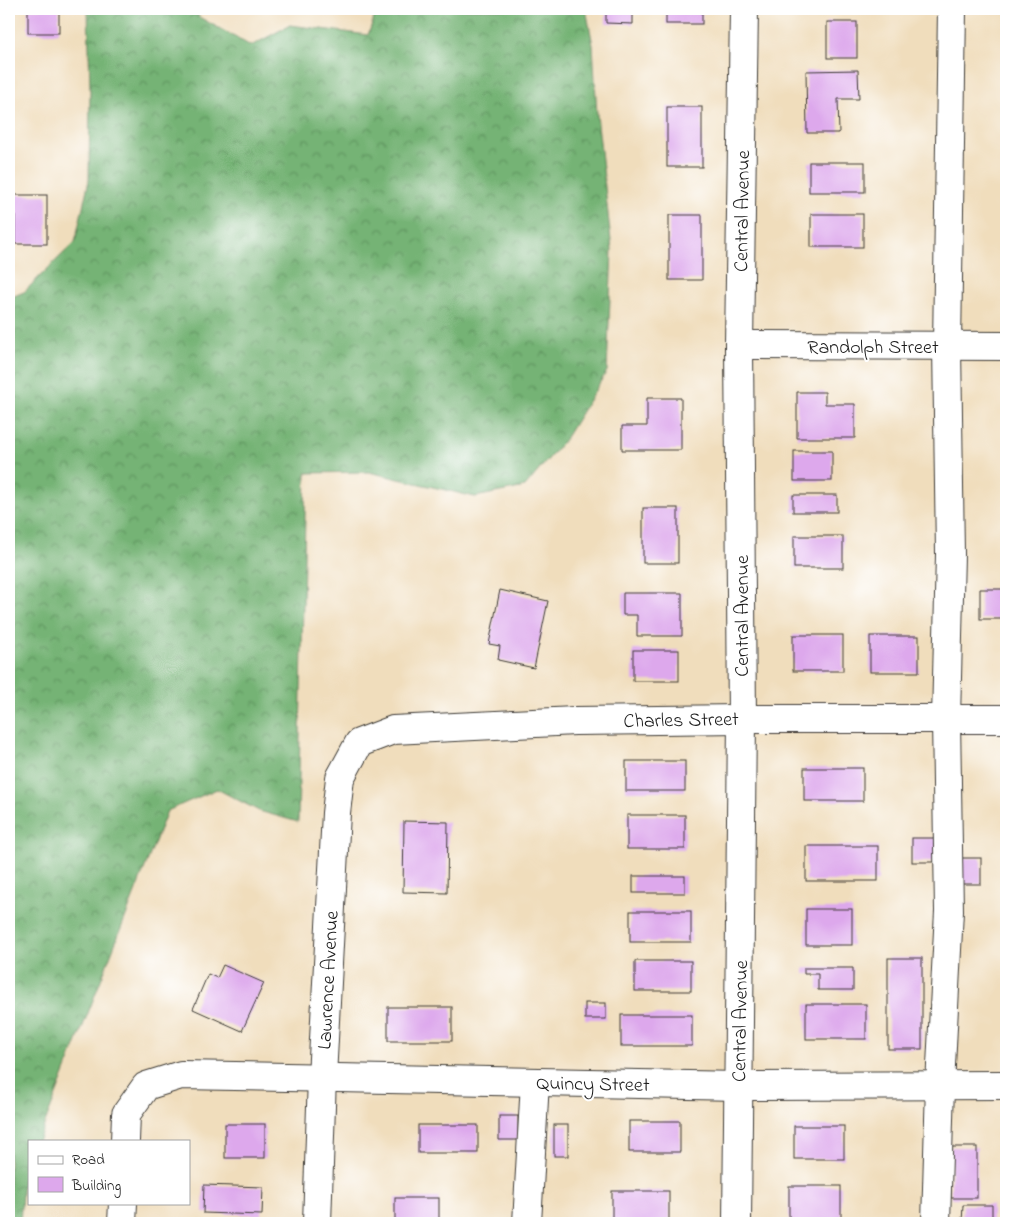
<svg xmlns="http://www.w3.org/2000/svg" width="1015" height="1232" viewBox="0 0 1015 1232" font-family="'Indie Flower',sans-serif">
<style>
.forest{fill:url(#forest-crowns);stroke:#486848}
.building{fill:#dda8ec}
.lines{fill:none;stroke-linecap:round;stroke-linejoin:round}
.minor-casing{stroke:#3c3934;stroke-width:30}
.minor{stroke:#fff;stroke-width:28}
.labels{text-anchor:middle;stroke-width:4;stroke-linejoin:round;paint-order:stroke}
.street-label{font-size:20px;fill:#1c1c1c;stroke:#fff}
</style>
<defs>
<pattern id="forest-crowns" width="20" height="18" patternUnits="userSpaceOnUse" patternTransform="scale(1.25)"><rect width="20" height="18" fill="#74b374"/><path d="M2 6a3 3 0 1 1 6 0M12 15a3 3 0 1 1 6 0" fill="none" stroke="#5e915e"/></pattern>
</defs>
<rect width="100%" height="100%" fill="#fff"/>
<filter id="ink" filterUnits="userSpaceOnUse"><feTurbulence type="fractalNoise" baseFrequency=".02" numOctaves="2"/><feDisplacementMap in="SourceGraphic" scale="10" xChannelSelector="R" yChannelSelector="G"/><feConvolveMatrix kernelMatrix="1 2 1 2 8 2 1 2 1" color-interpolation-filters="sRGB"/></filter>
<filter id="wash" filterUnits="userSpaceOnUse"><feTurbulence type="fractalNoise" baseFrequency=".0096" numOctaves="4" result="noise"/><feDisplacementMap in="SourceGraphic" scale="20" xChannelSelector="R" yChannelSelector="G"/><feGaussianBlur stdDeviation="1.12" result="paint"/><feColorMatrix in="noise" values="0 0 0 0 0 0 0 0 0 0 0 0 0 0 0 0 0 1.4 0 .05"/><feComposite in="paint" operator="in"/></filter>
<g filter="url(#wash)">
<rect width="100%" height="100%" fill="#f0ddbc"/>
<!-- forest -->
<path class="forest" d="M 88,9 L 195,9 L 199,17 L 251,46 L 290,25 L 368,35 L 377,9 L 586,9 L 593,45 L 597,115 L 612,250 L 607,371 L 565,439 L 525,487 L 475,497 L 369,472 L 306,473 L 298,822 L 259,811 L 217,789 L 167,811 L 38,1141 L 29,1141 L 29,1165 L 23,1180 L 20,1223 L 9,1223 L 9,298 L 24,292 L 75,242 L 89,180 L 90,91 Z"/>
<g id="blocks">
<!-- building -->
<g class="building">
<rect x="28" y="9" width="31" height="24"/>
<path d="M 606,9 L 633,9 L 633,24 L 606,23 Z"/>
<rect x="666" y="9" width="36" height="15"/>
<rect x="827" y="22" width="30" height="36"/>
<path d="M 858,70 L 859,99 L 838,99 L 839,133 L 807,133 L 806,71 Z"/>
<rect x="667" y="107" width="35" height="60"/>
<rect x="809" y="162" width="56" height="30"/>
<rect x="15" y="195" width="32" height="49"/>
<rect x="811" y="214" width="52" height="33"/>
<rect x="669" y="215" width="33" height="65"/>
<path d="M 797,392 L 825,392 L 825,404 L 855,404 L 855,438 L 797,438 Z"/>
<path d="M 647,398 L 681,398 L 681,450 L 622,450 L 622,426 L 647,426 Z"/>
<rect x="794" y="451" width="38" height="30"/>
<rect x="793" y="495" width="44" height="17"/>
<rect x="643" y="508" width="35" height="55"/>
<rect x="794" y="536" width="49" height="32"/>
<rect x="980" y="589" width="26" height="30"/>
<path d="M 500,590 L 548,601 L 534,668 L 498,660 L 500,646 L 489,644 Z"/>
<path d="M 623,593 L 682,593 L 682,636 L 637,636 L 637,615 L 623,615 Z"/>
<rect x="793" y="635" width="50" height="36"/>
<rect x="870" y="636" width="49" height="36"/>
<rect x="633" y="650" width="46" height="31"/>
<rect x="626" y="761" width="59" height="30"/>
<rect x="804" y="768" width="59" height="33"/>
<rect x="627" y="815" width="58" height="34"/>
<path d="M 404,821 L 448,822 L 447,893 L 403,892 Z"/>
<rect x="912" y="838" width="27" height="24"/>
<rect x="806" y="846" width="72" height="35"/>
<rect x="958" y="858" width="23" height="26"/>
<rect x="633" y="876" width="52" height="17"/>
<rect x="806" y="909" width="46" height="36"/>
<rect x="630" y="911" width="61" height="31"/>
<rect x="888" y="958" width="34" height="91"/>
<rect x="635" y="961" width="56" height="30"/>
<path d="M 223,965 L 264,983 L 242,1031 L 193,1009 L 208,974 L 217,978 Z"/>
<path d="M 804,968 L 853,968 L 853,990 L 818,990 L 818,974 L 804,974 Z"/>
<rect x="585" y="1003" width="21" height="16"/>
<rect x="806" y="1004" width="60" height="35"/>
<rect x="388" y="1007" width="64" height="34"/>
<rect x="621" y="1015" width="71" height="31"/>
<rect x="499" y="1116" width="19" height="24"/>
<rect x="629" y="1121" width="51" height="31"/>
<rect x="225" y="1124" width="40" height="34"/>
<rect x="418" y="1125" width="60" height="28"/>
<rect x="554" y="1125" width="14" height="31"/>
<rect x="794" y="1126" width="50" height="33"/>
<rect x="951" y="1147" width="26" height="51"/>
<path d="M 204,1185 L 263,1187 L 262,1215 L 203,1213 Z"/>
<rect x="789" y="1186" width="52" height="37"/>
<rect x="612" y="1191" width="57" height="32"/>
<rect x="395" y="1198" width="44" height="25"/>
<path d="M 963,1205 L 992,1205 L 992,1223 L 962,1223 Z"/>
</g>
</g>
</g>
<g filter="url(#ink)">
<use href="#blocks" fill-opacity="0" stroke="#3c3934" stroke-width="1"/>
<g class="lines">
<defs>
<g id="minor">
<path d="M 739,345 L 1006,346"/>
<path d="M 125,1141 L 126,1114 L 146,1086 L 181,1075 L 739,1086 L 1006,1085"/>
<path d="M 122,1223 L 123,1203"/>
<path d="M 317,1223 L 322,1077 L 336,813 L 340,778 L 359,743 L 393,730 L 575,721 L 742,719 L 1006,719"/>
<path d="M 527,1223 L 535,1082"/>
<path d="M 737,1223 L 742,719 L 739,345 L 744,9"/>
<path d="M 936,1223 L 940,1085 L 949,911 L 946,719 L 950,554 L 947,346 L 952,9"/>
</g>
</defs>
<!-- minor casing -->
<use href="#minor" class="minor-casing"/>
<!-- minor -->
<use href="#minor" class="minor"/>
</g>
</g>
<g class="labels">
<!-- street labels -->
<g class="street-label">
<text transform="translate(741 211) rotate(-89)" y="7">Central Avenue</text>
<text x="873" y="353">Randolph Street</text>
<text transform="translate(741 616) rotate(-90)" y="7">Central Avenue</text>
<text transform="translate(681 719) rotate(-1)" y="7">Charles Street</text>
<text transform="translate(327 980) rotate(-87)" y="7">Lawrence Avenue</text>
<text transform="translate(739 1021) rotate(-89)" y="7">Central Avenue</text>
<text transform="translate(593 1083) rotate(1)" y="7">Quincy Street</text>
</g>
</g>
<!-- margin -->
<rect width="1015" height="1232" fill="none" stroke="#fff" stroke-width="30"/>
<!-- legend -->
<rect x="28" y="1140" width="162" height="65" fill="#ffffff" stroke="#a4a4a4"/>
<rect x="38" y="1156" width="25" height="8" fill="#ffffff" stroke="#a4a4a4"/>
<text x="72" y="1164" font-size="15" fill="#1c1c1c">Road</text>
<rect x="38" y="1177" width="25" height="15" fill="#dda8ec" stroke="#a4a4a4"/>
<text x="72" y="1190" font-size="15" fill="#1c1c1c">Building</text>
</svg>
